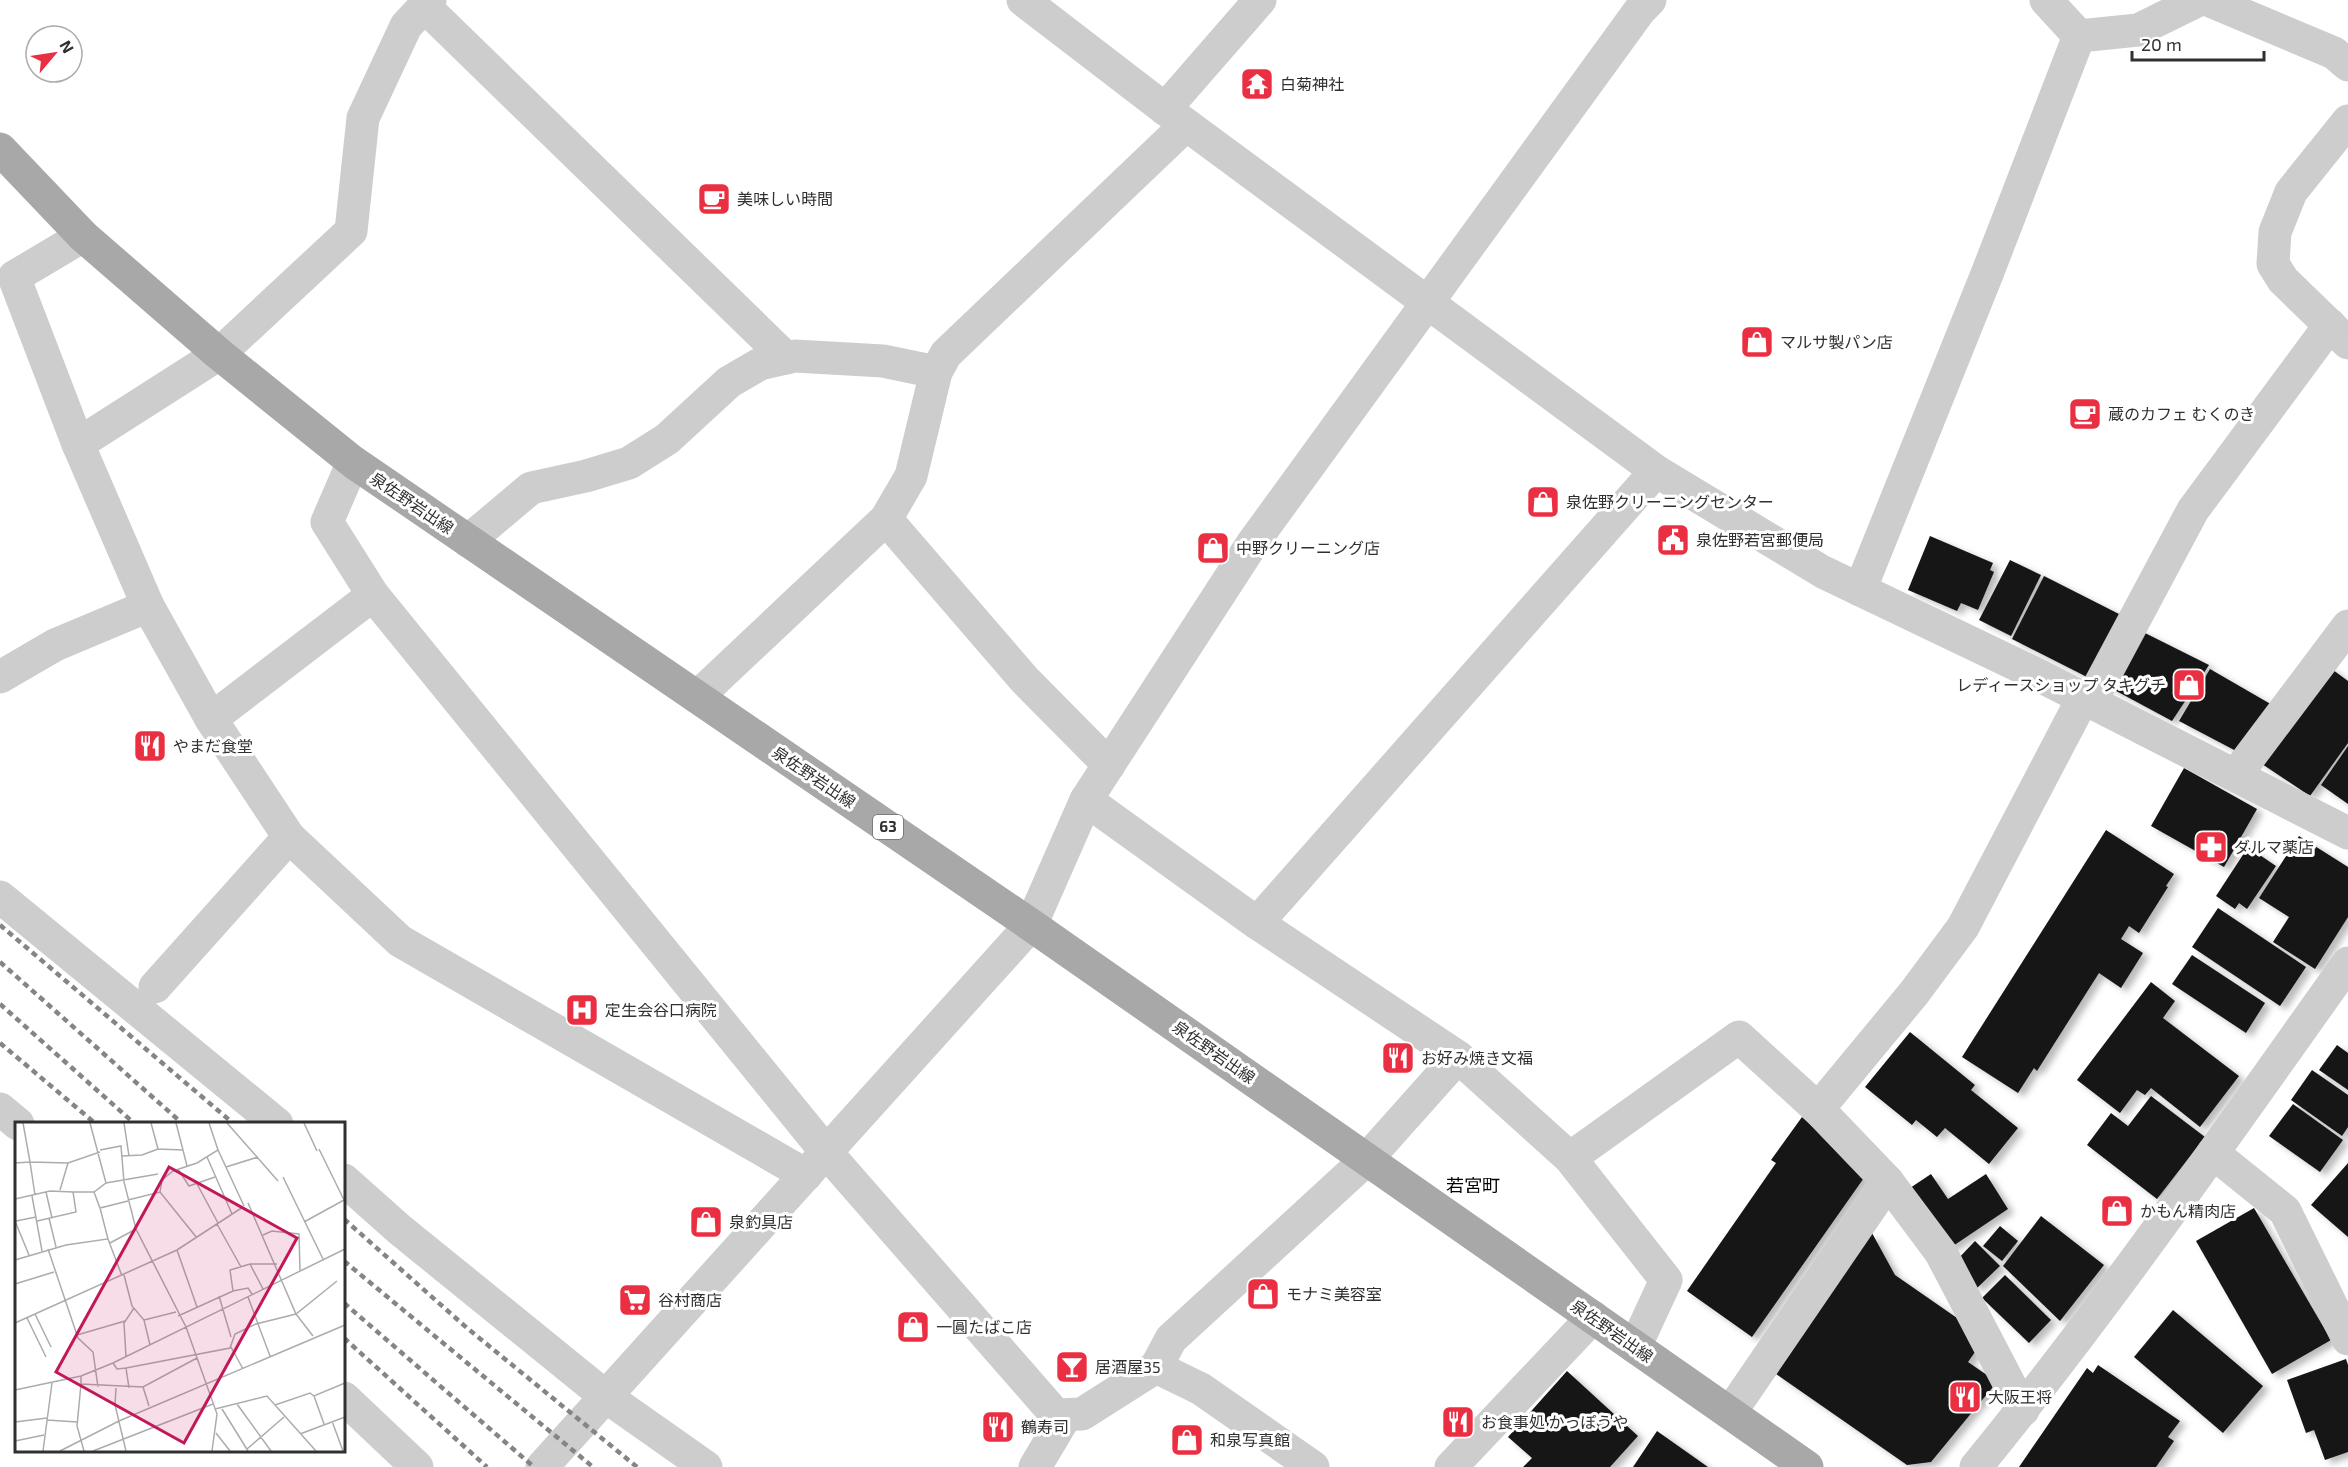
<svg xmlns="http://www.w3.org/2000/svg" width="2348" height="1467" viewBox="0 0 2348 1467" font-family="'Exo 2','Noto Sans JP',sans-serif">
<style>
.building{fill:#171717;filter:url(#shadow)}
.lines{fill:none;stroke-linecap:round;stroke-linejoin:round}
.street{stroke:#cdcdcd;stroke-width:33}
.primary{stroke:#a8a8a8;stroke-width:33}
.rail{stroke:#858585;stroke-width:4.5;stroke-dasharray:6 4.5;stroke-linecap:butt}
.labels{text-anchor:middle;stroke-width:6;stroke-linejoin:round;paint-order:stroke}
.shield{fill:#fff;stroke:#6e6e6e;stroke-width:1.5}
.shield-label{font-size:15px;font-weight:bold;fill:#303030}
.poi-label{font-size:16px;fill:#303030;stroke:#fff;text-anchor:start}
.street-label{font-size:16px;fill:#303030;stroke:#fff}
.neighbourhood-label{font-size:18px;fill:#000;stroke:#fff}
.inset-road{fill:none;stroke:#acacac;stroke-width:1.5}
.view{fill:#c2185b;fill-opacity:0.15;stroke:#c2185b;stroke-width:3}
.inset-edge{fill:none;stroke:#303030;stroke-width:3}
</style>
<defs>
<filter id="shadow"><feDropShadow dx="6" dy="4" stdDeviation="3" flood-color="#0004"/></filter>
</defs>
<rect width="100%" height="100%" fill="#fff"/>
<!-- building -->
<g class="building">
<path d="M 1930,536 L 1993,563 L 1990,570 L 1994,572 L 1978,610 L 1961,603 L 1957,611 L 1908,590 Z"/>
<path d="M 2010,560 L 2041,575 L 2011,636 L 1979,620 Z"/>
<path d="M 2044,576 L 2121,615 L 2089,678 L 2012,639 Z"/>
<path d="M 2137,629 L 2209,665 L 2172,721 L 2107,686 Z"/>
<path d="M 2329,667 L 2348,681 L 2348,743 L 2310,796 L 2256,760 Z"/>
<path d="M 2210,669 L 2274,706 L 2238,752 L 2179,721 Z"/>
<path d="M 2348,746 L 2348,804 L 2321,785 Z"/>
<path d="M 2184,768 L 2257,809 L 2224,867 L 2151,826 Z"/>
<path d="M 2106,830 L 2174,874 L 2166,886 L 2168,887 L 2139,933 L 2129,926 L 2121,939 L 2143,953 L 2121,988 L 2099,973 L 2037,1071 L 2034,1068 L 2018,1093 L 1962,1057 Z"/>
<path d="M 2299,836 L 2348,867 L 2348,917 L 2315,969 L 2273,942 L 2289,917 L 2259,898 Z"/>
<path d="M 2248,847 L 2276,866 L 2247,909 L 2239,903 L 2235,909 L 2216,896 Z"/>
<path d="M 2218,908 L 2306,967 L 2280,1006 L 2192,947 Z"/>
<path d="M 2192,955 L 2265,1003 L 2246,1033 L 2172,984 Z"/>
<path d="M 2151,982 L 2175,1001 L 2163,1018 L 2239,1076 L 2200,1127 L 2151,1088 L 2145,1095 L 2137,1090 L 2120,1113 L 2077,1080 Z"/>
<path d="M 1910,1032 L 1975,1085 L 1971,1090 L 2018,1128 L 1989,1164 L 1945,1128 L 1937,1137 L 1916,1120 L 1912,1125 L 1865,1087 Z"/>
<path d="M 2337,1045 L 2348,1053 L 2348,1090 L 2319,1070 Z"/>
<path d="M 2312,1070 L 2348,1095 L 2348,1127 L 2342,1136 L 2291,1100 Z"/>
<path d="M 2151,1096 L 2205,1137 L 2157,1199 L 2087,1145 L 2111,1113 L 2128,1126 Z"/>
<path d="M 2293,1104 L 2343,1140 L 2320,1172 L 2269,1136 Z"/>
<path d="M 1802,1117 L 1866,1175 L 1752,1337 L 1687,1291 L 1776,1163 L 1771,1160 Z"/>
<path d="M 2348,1163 L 2348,1237 L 2311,1205 Z"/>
<path d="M 1931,1174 L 1948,1199 L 1986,1174 L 2008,1209 L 1950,1248 L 1910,1188 Z"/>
<path d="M 2254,1208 L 2331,1340 L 2272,1374 L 2196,1241 Z"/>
<path d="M 2041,1216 L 2104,1265 L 2060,1321 L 2003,1266 Z"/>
<path d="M 2000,1226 L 2018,1241 L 2002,1261 L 1983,1246 Z"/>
<path d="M 1872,1233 L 1895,1275 L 1970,1327 L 1980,1345 L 1968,1362 L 1997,1382 L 1931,1462 L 1907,1465 L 1776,1374 Z"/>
<path d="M 1975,1241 L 2000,1266 L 1977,1288 L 1953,1264 Z"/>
<path d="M 2005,1275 L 2051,1320 L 2029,1343 L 1982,1298 Z"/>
<path d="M 2173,1310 L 2263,1386 L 2223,1433 L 2134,1357 Z"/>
<path d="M 2346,1359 L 2348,1365 L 2348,1452 L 2325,1460 L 2314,1430 L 2306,1433 L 2287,1380 Z"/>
<path d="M 2098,1365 L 2180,1421 L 2168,1437 L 2174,1441 L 2156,1467 L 2019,1467 L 2087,1368 L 2093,1373 Z"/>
<path d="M 1567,1371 L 1638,1436 L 1610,1467 L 1523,1467 L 1532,1458 L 1508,1437 Z"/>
<path d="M 1657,1431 L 1708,1467 L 1633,1467 Z"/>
</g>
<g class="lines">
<!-- street -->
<g class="street">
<path d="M 1023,0 L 1165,109 L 1656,471 L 1823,572 L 2034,673 L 2348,833"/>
<path d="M 2208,0 L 2334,53 L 2348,65"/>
<path d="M 424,6 L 786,358"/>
<path d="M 2079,36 L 2138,30 L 2199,0"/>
<path d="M 1165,109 L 1260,0"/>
<path d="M 2348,121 L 2291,192 L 2275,232 L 2273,264 L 2283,280 L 2348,343"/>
<path d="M 83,236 L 14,277 L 78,444 L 148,606 L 211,719 L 289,837 L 400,941 L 806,1175"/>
<path d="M 78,444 L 219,354 L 351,231 L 363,118 L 406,26 L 430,0"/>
<path d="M 353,462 L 327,522 L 373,595 L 827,1153 L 1056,1415 L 1082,1414 L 1156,1367 L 1201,1389 L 1313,1467"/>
<path d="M 886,519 L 1024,679 L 1109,765"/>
<path d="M 468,541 L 531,488 L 586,476 L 629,463 L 667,439 L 729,382 L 760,364 L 795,356 L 883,361 L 936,372"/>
<path d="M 1860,590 L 1987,274 L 2079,36 L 2046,0"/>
<path d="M 0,677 L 55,645 L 148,606"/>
<path d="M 697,697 L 886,519 L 911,476 L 936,372 L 946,354 L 1186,125"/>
<path d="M 2091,701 L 2193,510 L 2330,325"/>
<path d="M 211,719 L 373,595"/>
<path d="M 2236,775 L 2348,626"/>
<path d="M 1086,800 L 1257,923 L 1458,1057 L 1570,1158 L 1666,1280 L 1635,1347"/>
<path d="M 0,897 L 277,1124"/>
<path d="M 1257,923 L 1656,471"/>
<path d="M 155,987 L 289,837"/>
<path d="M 0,1109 L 18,1124"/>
<path d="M 1818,1109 L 1914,993 L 1963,927 L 2083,698"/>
<path d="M 2213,1153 L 2285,1211 L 2348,1339"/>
<path d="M 1570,1158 L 1739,1037 L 1818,1109 L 1888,1182 L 1941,1253 L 2023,1410"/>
<path d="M 344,1180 L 399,1229 L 605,1396 L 706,1467"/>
<path d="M 1156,1367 L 1171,1339 L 1367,1159 L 1458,1057"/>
<path d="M 344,1398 L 417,1467"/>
<path d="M 1730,1413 L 1888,1182"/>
<path d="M 542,1467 L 1031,925 L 1086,800 L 1252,544 L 1640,10 L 1650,0"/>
<path d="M 1035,1467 L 1066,1415"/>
<path d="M 1451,1467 L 1593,1317"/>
<path d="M 1976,1467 C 2108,1305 2227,1133 2348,963"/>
</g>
<!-- primary -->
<path class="primary" d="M 0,149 L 83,236 L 219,354 L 353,462 L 1031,925 L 1807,1467"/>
<!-- rail -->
<g class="rail">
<path d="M 0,925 L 234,1124"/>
<path d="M 0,962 L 183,1124"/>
<path d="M 0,1004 L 135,1124"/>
<path d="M 0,1043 L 96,1124"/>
<path d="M 344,1219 L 467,1328 L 637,1467"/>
<path d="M 344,1261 L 593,1467"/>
<path d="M 344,1303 L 534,1467"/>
<path d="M 344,1338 L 487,1467"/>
</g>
</g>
<!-- icons -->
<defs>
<symbol id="temple-square" viewBox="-11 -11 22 22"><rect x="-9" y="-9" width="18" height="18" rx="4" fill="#ea2f43" stroke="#fff"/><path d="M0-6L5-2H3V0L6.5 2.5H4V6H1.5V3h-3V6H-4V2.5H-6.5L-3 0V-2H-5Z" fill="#fff"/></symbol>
<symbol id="cafe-square" viewBox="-11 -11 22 22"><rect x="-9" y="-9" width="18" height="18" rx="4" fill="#ea2f43" stroke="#fff"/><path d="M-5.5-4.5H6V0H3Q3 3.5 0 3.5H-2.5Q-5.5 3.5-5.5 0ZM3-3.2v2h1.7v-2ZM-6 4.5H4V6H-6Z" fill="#fff"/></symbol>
<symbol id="shop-square" viewBox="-11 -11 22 22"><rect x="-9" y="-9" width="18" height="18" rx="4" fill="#ea2f43" stroke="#fff"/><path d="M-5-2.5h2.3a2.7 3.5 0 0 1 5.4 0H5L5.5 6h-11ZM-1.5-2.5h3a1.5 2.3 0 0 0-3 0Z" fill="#fff"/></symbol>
<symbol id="civic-square" viewBox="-11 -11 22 22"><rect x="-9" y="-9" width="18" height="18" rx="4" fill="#ea2f43" stroke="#fff"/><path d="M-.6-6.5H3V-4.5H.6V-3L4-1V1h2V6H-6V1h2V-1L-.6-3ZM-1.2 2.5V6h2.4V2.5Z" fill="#fff"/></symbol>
<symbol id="restaurant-square" viewBox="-11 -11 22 22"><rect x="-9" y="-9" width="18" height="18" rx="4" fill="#ea2f43" stroke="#fff"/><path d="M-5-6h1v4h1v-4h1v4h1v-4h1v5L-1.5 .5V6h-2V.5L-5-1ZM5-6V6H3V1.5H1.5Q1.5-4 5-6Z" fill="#fff"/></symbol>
<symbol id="pharmacy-square" viewBox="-11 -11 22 22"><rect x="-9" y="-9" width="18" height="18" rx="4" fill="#ea2f43" stroke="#fff"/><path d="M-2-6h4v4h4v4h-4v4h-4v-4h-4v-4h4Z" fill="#fff"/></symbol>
<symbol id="hospital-square" viewBox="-11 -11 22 22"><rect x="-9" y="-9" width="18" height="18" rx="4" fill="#ea2f43" stroke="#fff"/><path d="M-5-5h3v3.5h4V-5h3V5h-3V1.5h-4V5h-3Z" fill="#fff"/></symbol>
<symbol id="supermarket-square" viewBox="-11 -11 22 22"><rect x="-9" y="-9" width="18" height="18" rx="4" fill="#ea2f43" stroke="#fff"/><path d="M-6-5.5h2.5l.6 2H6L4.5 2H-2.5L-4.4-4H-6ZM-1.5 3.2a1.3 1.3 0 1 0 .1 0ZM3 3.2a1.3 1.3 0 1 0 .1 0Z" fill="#fff"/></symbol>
<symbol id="bar-square" viewBox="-11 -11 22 22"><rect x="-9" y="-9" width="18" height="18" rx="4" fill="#ea2f43" stroke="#fff"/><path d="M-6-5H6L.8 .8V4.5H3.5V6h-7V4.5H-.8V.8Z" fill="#fff"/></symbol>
</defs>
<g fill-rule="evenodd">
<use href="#temple-square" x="1238" y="65" width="38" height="38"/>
<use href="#cafe-square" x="695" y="180" width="38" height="38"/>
<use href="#shop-square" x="1738" y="323" width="38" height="38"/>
<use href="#cafe-square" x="2066" y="395" width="38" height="38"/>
<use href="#shop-square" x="1524" y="483" width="38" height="38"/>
<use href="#civic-square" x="1654" y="521" width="38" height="38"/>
<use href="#shop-square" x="1194" y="529" width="38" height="38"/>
<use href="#shop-square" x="2170" y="666" width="38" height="38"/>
<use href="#restaurant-square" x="131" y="727" width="38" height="38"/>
<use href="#pharmacy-square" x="2192" y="828" width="38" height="38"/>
<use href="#hospital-square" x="563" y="991" width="38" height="38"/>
<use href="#restaurant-square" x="1379" y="1039" width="38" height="38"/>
<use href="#shop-square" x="2098" y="1192" width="38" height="38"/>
<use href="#shop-square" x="687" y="1203" width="38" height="38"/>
<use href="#shop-square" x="1244" y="1275" width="38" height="38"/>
<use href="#supermarket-square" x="616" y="1281" width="38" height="38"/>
<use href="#shop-square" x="894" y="1308" width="38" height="38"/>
<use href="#bar-square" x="1053" y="1348" width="38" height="38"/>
<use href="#restaurant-square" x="1946" y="1378" width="38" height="38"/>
<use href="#restaurant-square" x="1439" y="1403" width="38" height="38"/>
<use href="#restaurant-square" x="979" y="1408" width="38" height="38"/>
<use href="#shop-square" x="1168" y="1421" width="38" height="38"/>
</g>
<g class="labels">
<!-- shield labels -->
<rect class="shield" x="873" y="815" width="30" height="24" rx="4.5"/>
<g class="shield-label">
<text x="888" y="832">63</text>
</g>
<!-- poi labels -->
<g class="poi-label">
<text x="1280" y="90">白菊神社</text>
<text x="737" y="205">美味しい時間</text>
<text x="1780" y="348">マルサ製パン店</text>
<text x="2108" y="420">蔵のカフェ むくのき</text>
<text x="1566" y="508">泉佐野クリーニングセンター</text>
<text x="1696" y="546">泉佐野若宮郵便局</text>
<text x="1236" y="554">中野クリーニング店</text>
<text x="2166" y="691" text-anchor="end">レディースショップ タキグチ</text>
<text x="173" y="752">やまだ食堂</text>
<text x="2234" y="853">ダルマ薬店</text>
<text x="605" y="1016">定生会谷口病院</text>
<text x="1421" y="1064">お好み焼き文福</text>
<text x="2140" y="1217">かもん精肉店</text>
<text x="729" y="1228">泉釣具店</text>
<text x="1286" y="1300">モナミ美容室</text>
<text x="658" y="1306">谷村商店</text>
<text x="936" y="1333">一圓たばこ店</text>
<text x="1095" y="1373">居酒屋35</text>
<text x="1988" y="1403">大阪王将</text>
<text x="1481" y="1428">お食事処 かっぽうや</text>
<text x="1021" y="1433">鶴寿司</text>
<text x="1210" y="1446">和泉写真館</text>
</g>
<!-- street labels -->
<g class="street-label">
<text transform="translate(412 503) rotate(34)" y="6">泉佐野岩出線</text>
<text transform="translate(814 777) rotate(34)" y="6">泉佐野岩出線</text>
<text transform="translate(1214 1052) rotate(35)" y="6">泉佐野岩出線</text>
<text transform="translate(1612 1331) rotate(35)" y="6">泉佐野岩出線</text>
</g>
<!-- neighbourhood labels -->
<g class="neighbourhood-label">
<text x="1473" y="1192">若宮町</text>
</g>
</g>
<!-- overview -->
<g transform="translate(15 1122)">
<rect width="330" height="330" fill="#fff"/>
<path class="inset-road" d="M 8,1 L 15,40 L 53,41 L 85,30M 75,1 L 91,61M 109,1 L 114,34M 136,1 L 143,27 L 168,28 L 172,44M 161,1 L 168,28M 212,1 L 263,59M 289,1 L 302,29M 304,27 L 330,80M 85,28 L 106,24 L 109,60 L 121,107 L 171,205 L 202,292 L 197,329M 203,28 L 229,84M 107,34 L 127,33 L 143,27M 192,35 L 217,92M 0,41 L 15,40 L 20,73M 211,45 L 243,35M 163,47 L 174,64 L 200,55M 268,55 L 308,137M 182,62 L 203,101M 45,68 L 53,41M 31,70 L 37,96M 58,70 L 79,70 L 91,61 L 143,52M 79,70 L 85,86 L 113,79M 145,70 L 147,58 L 158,49 L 182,41 L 203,28 L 194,1M 17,74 L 27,129M 0,77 L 35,69 L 58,70 L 61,90 L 22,99M 113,78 L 145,70 L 182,116M 233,81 L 281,192 L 298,214M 34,96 L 41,125M 0,99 L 14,133M 1,99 L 21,95M 289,100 L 329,78M 202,102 L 226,145M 248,113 L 257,109 L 284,112 L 285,149M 93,117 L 107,154M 95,121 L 121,107M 33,127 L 63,216 L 78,230 L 83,265M 162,128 L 182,185M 0,138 L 51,123 L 93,117 L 85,86M 235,142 L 248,167M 109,153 L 117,184 L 129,198 L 135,223M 0,162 L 39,150M 218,169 L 215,148 L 235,142 L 262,142M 204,174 L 216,215M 233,175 L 255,234M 20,192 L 36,225M 163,194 L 218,169 L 233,166 L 237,172M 12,196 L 31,235M 129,198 L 161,190M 0,201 L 162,128 L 228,85M 62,213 L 110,199M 216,225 L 228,247M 111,235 L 109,201 L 119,186M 98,241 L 102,247 L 111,246 L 215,226 L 220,212 L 241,202 L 281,192 L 322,159M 111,246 L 114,266M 66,254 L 66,262 L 128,265 L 182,236M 66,262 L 62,304 L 69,329M 128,265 L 134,284M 101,266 L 100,283 L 111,329M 0,268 L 66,254 L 98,241 L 330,127M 299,274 L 309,302M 222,282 L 256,329M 260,283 L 295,271 L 299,274 L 330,261M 200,287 L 252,274 L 301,329M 207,287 L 233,329M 32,298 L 62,300M 317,299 L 328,329M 0,300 L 32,296M 201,311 L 215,329M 285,312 L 330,295M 0,319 L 29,313M 232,327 L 269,295M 28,329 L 37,261M 45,329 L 104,299 L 330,203M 78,329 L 198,282"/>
<path class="view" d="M 154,45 L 282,116 L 169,321 L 41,250 Z"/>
<rect width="330" height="330" class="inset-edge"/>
</g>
<!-- north arrow -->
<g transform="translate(54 54) rotate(61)"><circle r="28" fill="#ffffff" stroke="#acacac" stroke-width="1.5"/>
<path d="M0-4.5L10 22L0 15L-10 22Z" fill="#ea2f43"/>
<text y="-9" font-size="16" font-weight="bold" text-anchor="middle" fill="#303030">N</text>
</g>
<!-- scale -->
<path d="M2132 51v9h132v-9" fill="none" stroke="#303030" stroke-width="3"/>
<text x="2141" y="51" font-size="18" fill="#303030" stroke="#ffffff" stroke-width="4.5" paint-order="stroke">20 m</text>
</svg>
